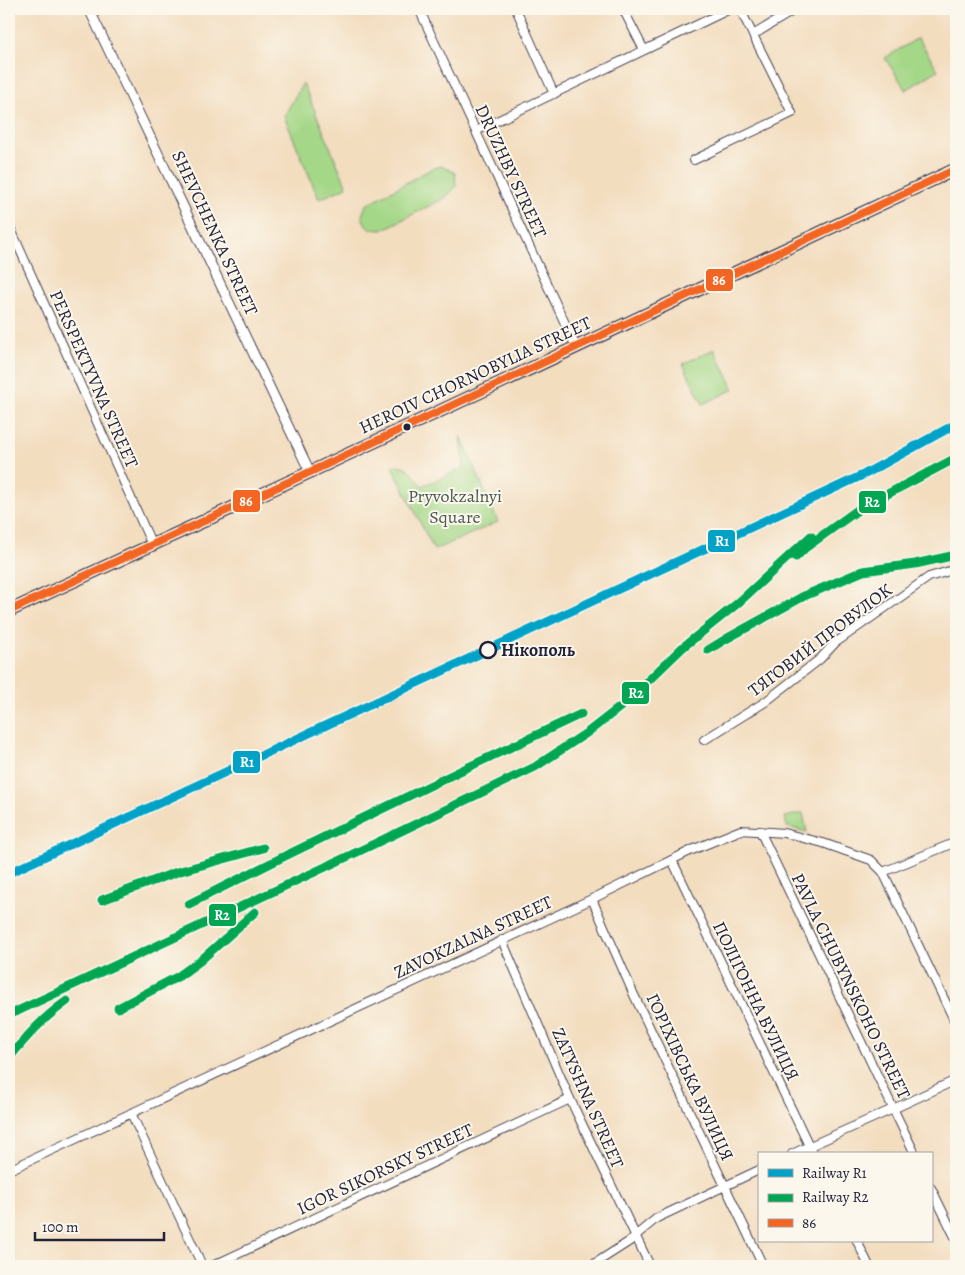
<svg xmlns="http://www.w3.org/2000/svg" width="965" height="1275" viewBox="0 0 965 1275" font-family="Alegreya,serif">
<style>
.green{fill:#a4d787;stroke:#637c61}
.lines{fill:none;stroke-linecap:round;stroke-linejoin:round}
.minor-casing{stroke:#413e4f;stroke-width:10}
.tertiary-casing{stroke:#413e4f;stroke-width:11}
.primary-casing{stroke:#413e4f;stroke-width:14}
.minor{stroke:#fff;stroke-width:8}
.tertiary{stroke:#fff;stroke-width:9}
.primary{stroke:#fff;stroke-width:11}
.bus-1-casing{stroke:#fbf7ec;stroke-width:11}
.bus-1{stroke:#f26522;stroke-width:8}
.rail-1-casing{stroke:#fbf7ec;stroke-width:12}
.rail-2-casing{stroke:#fbf7ec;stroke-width:12}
.rail-1{stroke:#02a2c7;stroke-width:9}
.rail-2{stroke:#00a651;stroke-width:9}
.bus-dot{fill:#22223b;stroke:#fbf7ec;stroke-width:2}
.stop-dot{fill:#fbf7ec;stroke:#22223b;stroke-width:2.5}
.labels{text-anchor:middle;stroke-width:4;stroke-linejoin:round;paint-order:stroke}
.street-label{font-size:18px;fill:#22223b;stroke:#fbf7ec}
.park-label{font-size:18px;fill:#495852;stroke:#fbf7ec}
.stop-label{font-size:18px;font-weight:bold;fill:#22223b;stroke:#fbf7ec;text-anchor:start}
.line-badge{stroke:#fbf7ec;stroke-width:2}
.badge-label{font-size:14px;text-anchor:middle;font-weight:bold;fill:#fff}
</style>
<rect width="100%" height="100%" fill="#fbf7ec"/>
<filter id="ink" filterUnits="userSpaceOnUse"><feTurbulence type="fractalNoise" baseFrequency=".02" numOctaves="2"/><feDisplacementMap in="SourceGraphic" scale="10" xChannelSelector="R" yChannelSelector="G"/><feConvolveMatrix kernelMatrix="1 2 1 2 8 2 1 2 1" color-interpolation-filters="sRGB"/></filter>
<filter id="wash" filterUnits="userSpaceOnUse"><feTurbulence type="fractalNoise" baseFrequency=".0096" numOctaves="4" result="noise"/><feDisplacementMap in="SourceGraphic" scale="20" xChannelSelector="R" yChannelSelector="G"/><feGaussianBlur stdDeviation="1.12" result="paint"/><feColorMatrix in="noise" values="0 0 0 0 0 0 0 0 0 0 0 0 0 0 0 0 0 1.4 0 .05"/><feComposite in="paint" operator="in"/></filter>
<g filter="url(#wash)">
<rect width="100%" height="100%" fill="#f3ddbf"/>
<!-- green -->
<g class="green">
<path d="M 918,38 L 938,70 L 906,90 L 885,58 Z"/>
<path d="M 303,83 L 347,187 L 319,199 L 284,116 Z"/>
<path d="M 442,166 L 455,173 L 456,187 L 445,198 L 382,230 C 369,230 365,227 362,215 L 366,205 L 431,169 Z"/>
<path d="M 714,349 L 734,389 L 703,404 L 683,364 Z"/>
<path d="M 461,436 L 498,522 L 434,550 L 392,466 C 408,462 413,475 422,486 L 464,468 Z"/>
<path d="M 803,813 L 807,832 L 787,827 L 785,817 Z"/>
</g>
</g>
<g filter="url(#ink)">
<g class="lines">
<defs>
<g id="minor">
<path d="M 419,9 L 576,347"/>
<path d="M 516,9 L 554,94"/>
<path d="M 623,9 L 644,50"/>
<path d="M 753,35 L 796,9"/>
<path d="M 476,131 L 730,9"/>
<path d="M 694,160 L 792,113 L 740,9"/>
<path d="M 9,225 L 152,545"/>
<path d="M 704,740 L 765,702 L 820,659 L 835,643 L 929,577 L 956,569"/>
<path d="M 760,831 L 915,1154"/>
<path d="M 672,860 L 813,1154"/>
<path d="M 883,872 L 956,1024"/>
<path d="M 592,899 L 634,995 L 763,1266"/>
<path d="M 502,940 L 570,1099 L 650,1266"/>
<path d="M 131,1113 L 200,1261 L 201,1266"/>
<path d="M 792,1154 L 893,1109 L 956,1080"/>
<path d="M 9,1170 L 592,899 L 692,850 L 741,830 L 784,833 L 823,843 L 871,860 L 883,872 L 956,842"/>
<path d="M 931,1188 L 956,1239"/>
<path d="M 857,1241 L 869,1266"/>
<path d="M 212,1266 L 570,1099"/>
<path d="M 591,1266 L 630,1241 L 635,1236 L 657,1218 L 759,1170"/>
</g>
<path id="tertiary" d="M 89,9 L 310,472"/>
<path id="primary" d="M 9,611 L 310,472 L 956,169"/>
</defs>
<!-- minor casing -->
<use href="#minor" class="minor-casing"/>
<!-- tertiary casing -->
<use href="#tertiary" class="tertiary-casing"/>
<!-- primary casing -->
<use href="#primary" class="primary-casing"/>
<!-- minor -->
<use href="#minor" class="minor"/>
<!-- tertiary -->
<use href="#tertiary" class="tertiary"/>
<!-- primary -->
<use href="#primary" class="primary"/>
<defs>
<path id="bus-1" d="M 9,611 L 310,472 L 956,169"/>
</defs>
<!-- bus-1 casing -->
<use href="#bus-1" class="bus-1-casing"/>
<!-- bus-1 -->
<use href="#bus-1" class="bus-1"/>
<defs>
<path id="rail-1" d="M 9,873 L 865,474 L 956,424"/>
<g id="rail-2">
<path d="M 796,557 L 805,548 L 859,509 L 956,458"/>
<path d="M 708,650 L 726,639 L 804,596 L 863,571 L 915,564 L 956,555"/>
<path d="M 102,900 L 177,872 L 263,848"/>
<path d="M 189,904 L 283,857 L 460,771 L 581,714"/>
<path d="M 118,1008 L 179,976 L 201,960 L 255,912"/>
<path d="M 9,1015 L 351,855 L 535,767 L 588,732 L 624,704 L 682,648 L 738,603 L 811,536"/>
<path d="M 9,1058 C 27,1036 43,1018 67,1001"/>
</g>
</defs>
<!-- rail-1 casing -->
<use href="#rail-1" class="rail-1-casing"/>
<!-- rail-2 casing -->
<use href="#rail-2" class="rail-2-casing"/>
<!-- rail-1 -->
<use href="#rail-1" class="rail-1"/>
<!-- rail-2 -->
<use href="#rail-2" class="rail-2"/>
</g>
</g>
<!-- markers -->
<circle class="bus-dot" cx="407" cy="427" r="4.5"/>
<circle class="stop-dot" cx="488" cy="650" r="8"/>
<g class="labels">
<!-- street labels -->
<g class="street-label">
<text transform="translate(511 171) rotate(65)" y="6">DRUZHBY STREET</text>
<text transform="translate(215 233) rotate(65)" y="6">SHEVCHENKA STREET</text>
<text transform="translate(475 375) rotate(-25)" y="6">HEROIV CHORNOBYLIA STREET</text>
<text transform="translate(94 379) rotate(66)" y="6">PERSPEKTYVNA STREET</text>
<text transform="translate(820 640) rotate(-37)" y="6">ТЯГОВИЙ ПРОВУЛОК</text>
<text transform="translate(473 937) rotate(-25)" y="6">ZAVOKZALNA STREET</text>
<text transform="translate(851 986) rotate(64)" y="6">PAVLA CHUBYNSKOHO STREET</text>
<text transform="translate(756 1001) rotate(64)" y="6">ПОЛІГОННА ВУЛИЦЯ</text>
<text transform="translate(690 1077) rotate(65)" y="6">ГОРІХІВСЬКА ВУЛИЦЯ</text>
<text transform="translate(588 1098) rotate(66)" y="6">ZATYSHNA STREET</text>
<text transform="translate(385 1169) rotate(-25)" y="6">IGOR SIKORSKY STREET</text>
</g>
<!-- park labels -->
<g class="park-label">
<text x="455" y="502">Pryvokzalnyi<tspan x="455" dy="21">Square</tspan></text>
</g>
<!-- stop labels -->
<g class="stop-label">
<text x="501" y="656">Нікополь</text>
</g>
</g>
<g class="line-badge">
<rect x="705" y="268" width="29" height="24" rx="5" fill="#f26522"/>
<rect x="232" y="489" width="29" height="24" rx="5" fill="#f26522"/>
<rect x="858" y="490" width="29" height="24" rx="5" fill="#00a651"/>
<rect x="707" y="529" width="29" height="24" rx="5" fill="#02a2c7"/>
<rect x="621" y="681" width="29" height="24" rx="5" fill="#00a651"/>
<rect x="232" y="750" width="29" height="24" rx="5" fill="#02a2c7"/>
<rect x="208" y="903" width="29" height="24" rx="5" fill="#00a651"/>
</g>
<g class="badge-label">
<text x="719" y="285">86</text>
<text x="246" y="506">86</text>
<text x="872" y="507">R2</text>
<text x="722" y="546">R1</text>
<text x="636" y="698">R2</text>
<text x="247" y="767">R1</text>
<text x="222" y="920">R2</text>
</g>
<!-- margin -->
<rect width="965" height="1275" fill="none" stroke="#fbf7ec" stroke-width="30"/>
<!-- legend -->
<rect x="758" y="1152" width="175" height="90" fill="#fbf7ec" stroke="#a4a2a5"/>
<rect x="768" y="1169" width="25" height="8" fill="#02a2c7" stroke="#a4a2a5"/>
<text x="802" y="1178" font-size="15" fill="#22223b">Railway R1</text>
<rect x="768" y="1194" width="25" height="8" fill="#00a651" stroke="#a4a2a5"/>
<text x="802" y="1202" font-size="15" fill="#22223b">Railway R2</text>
<rect x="768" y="1219" width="25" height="8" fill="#f26522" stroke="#a4a2a5"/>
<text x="802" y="1228" font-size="15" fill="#22223b">86</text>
<!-- scale -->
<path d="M35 1232v8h129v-8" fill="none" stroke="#22223b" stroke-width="2.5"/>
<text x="42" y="1232" font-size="15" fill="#22223b" stroke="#fbf7ec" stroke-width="4" paint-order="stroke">100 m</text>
</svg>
